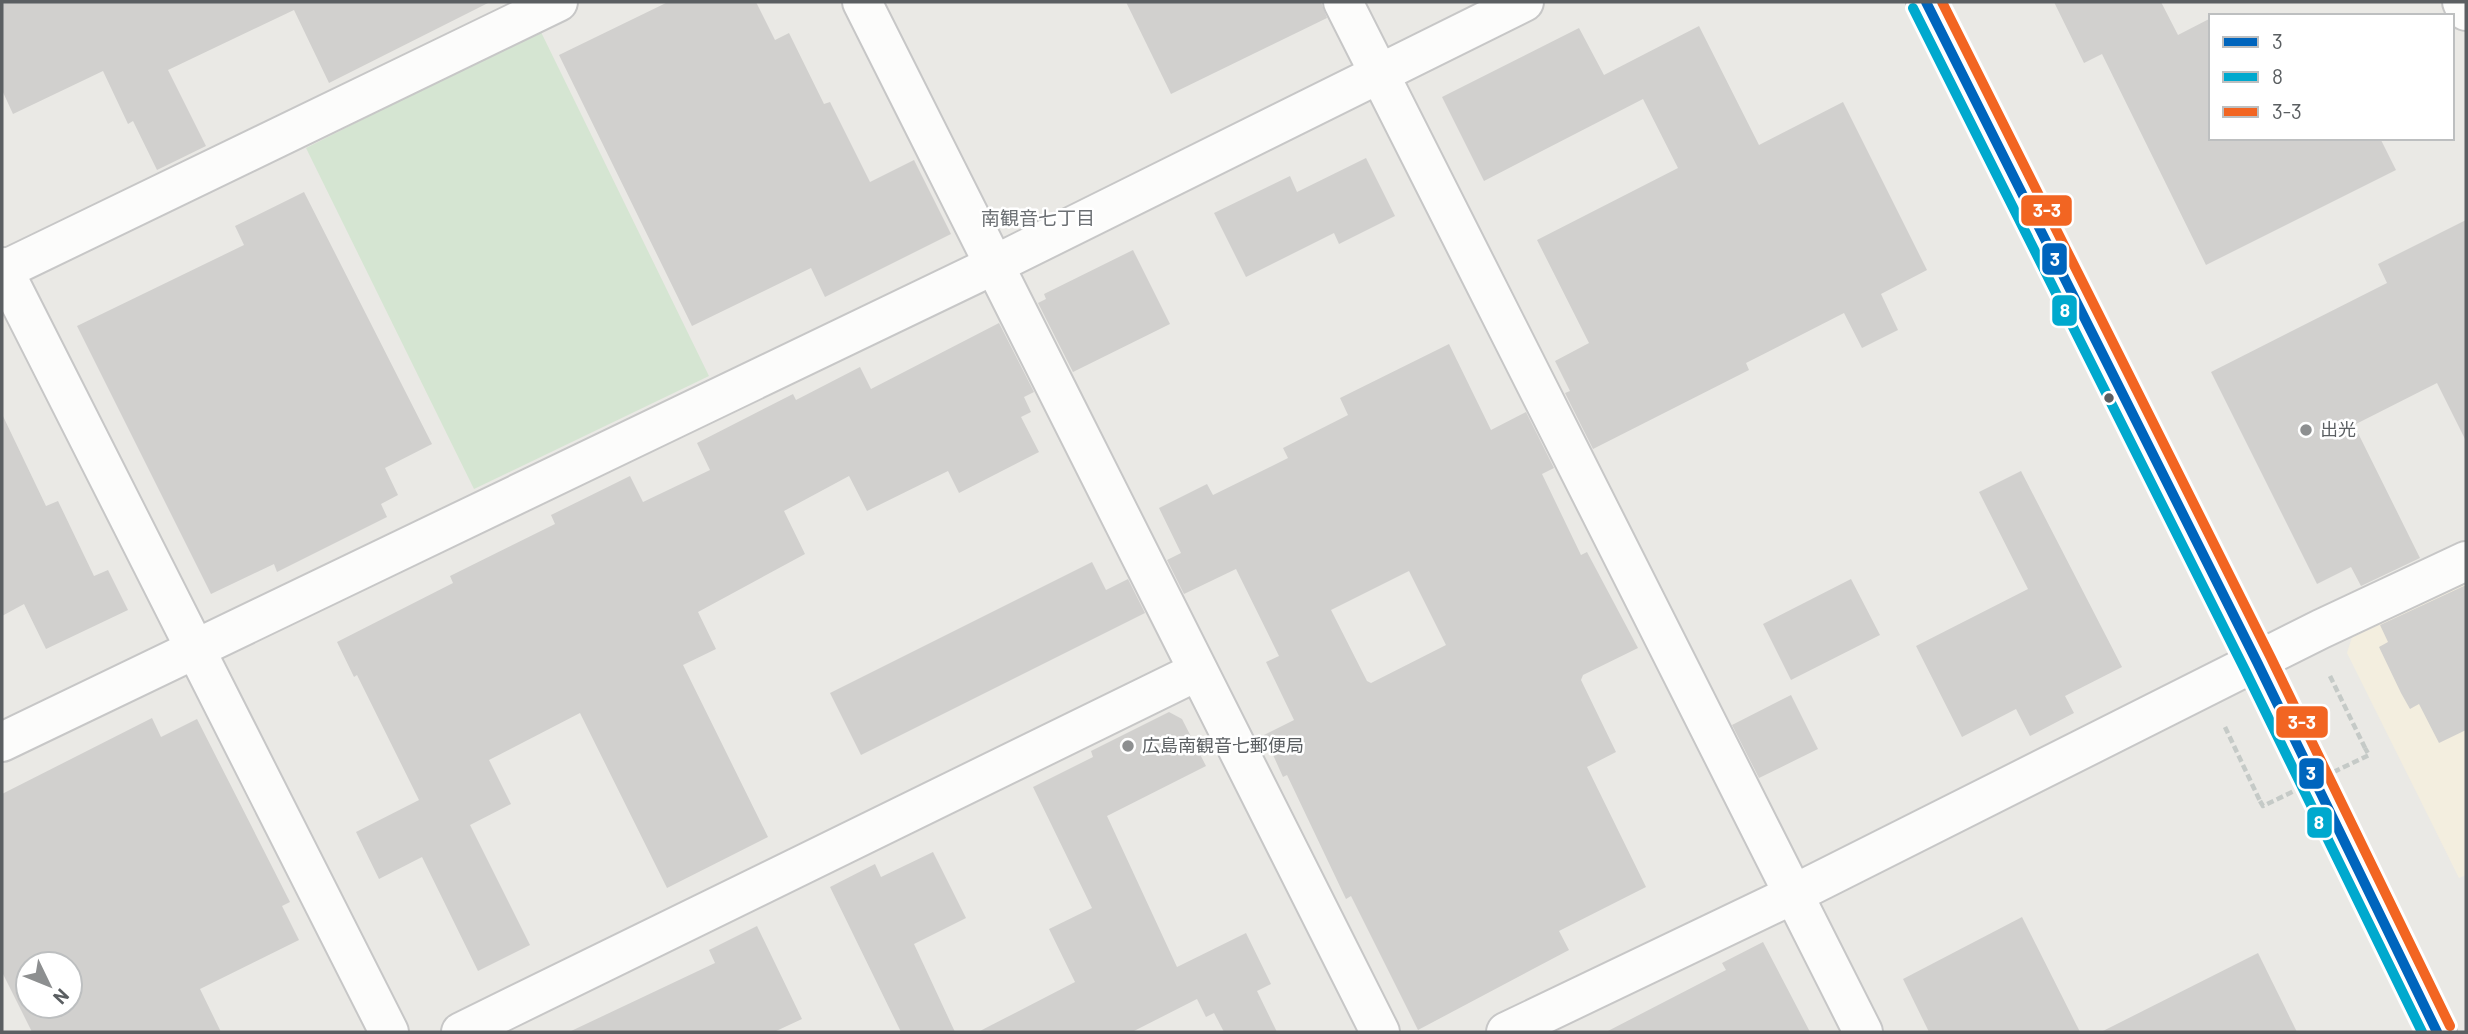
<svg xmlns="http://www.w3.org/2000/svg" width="2468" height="1034" viewBox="0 0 2468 1034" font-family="Barlow,'Noto Sans JP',sans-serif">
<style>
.commercial{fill:#f3eedf}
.green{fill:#d5e5d2}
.building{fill:#d1d0ce;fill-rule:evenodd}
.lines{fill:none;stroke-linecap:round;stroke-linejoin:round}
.street-casing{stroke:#c7c7c7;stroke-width:42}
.secondary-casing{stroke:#c7c7c7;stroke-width:42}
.path{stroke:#c5cac7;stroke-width:4.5;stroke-dasharray:7 3.5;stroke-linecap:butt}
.street{stroke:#fcfcfb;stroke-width:38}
.secondary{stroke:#fcfcfb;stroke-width:38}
.path-bridge{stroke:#c5cac7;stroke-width:4.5;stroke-dasharray:7 3.5;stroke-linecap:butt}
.bus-1-casing{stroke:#fff;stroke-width:16}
.bus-2-casing{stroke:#fff;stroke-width:16}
.bus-3-casing{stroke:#fff;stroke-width:16}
.bus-1{stroke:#0065bd;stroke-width:10}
.bus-2{stroke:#00a9ce;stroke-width:10}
.bus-3{stroke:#f26522;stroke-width:10}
.bus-dot{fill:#5b5f62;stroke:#fff;stroke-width:2.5}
.poi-dot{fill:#8d8f90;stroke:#fff;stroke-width:2.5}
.labels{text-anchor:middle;stroke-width:5;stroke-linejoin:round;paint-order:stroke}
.poi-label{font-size:18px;fill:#5b5f62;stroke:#fff;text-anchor:start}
.neighbourhood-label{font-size:19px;fill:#6c7074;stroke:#fff}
.line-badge{stroke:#fff;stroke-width:2.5}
.badge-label{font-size:19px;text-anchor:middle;font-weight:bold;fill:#fff}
</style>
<rect width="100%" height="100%" fill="#eae9e5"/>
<!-- commercial -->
<path class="commercial" d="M 2466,575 L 2466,875 L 2459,878 L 2347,653 L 2354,631 Z"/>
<!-- green -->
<path class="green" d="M 540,30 L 709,376 L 474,489 L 306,148 Z"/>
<!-- building -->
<g class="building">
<path d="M 2,2 L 490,2 L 329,83 L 294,10 L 168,70 L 206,146 L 157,170 L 133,121 L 128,124 L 103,71 L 13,114 L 2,90 Z"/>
<path d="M 668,2 L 756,2 L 775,40 L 789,33 L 824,104 L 830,102 L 870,182 L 914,160 L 951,234 L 825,297 L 811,268 L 692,326 L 559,55 Z"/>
<path d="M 1126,2 L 1321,2 L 1327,18 L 1171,94 Z"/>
<path d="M 2054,2 L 2161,2 L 2178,35 L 2211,18 L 2211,138 L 2380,138 L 2396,170 L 2206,265 L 2102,54 L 2084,63 Z"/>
<path d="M 1699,26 L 1759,145 L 1843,102 L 1927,270 L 1881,294 L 1898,330 L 1862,348 L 1844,313 L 1746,363 L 1749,370 L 1593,449 L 1565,393 L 1570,391 L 1555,361 L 1589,343 L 1537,240 L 1678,168 L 1643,99 L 1484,181 L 1442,97 L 1579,28 L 1604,75 Z"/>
<path d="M 1366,158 L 1395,216 L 1339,244 L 1334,233 L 1246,277 L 1214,213 L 1290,176 L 1297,192 Z"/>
<path d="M 304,192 L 432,444 L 385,468 L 398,495 L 381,504 L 387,517 L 277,572 L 274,564 L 211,594 L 77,326 L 244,245 L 235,226 Z"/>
<path d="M 2466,220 L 2466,441 L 2437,383 L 2354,425 L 2420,558 L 2361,586 L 2351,567 L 2317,584 L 2211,372 L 2387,283 L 2378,264 Z"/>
<path d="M 1133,250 L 1170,324 L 1073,372 L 1038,303 L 1046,299 L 1044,294 Z"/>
<path d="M 999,323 L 1034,392 L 1024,397 L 1031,412 L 1021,417 L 1039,452 L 959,493 L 948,471 L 867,511 L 849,476 L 784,511 L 805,554 L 698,612 L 716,649 L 683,665 L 768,837 L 667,888 L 580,713 L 489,760 L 511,804 L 470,825 L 530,945 L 478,971 L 422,857 L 379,879 L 356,832 L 419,800 L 357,675 L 354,677 L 337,642 L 453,583 L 450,576 L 555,524 L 551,515 L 630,476 L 643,502 L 710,470 L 697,443 L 793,394 L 796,400 L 860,367 L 871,389 Z"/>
<path d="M 1449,344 L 1491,430 L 1526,412 L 1554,468 L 1542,474 L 1581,555 L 1587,552 L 1638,648 L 1583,675 L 1581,680 L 1616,752 L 1587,767 L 1646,887 L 1559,931 L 1569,950 L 1418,1030 L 1351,896 L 1346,899 L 1287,775 L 1283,777 L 1264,735 L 1294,720 L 1266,662 L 1279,656 L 1236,569 L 1184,594 L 1167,560 L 1181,553 L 1159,508 L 1207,484 L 1213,495 L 1288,458 L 1283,448 L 1348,415 L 1340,398 ZM 1409,571 L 1446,645 L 1371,683 L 1367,681 L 1331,610 Z"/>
<path d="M 2,414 L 46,506 L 58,501 L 94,576 L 108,570 L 128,610 L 46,649 L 24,604 L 2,616 Z"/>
<path d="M 2021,471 L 2122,667 L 2065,696 L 2074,713 L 2030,736 L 2016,709 L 1962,737 L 1916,646 L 2028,589 L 1979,492 Z"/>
<path d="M 1092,562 L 1106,590 L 1128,579 L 1145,613 L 861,755 L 830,693 Z"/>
<path d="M 1851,579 L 1880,635 L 1791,680 L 1763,624 Z"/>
<path d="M 2466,585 L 2466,730 L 2439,743 L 2419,704 L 2410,709 L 2401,693 L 2379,647 L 2388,642 L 2380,625 Z"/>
<path d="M 1791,695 L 1818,749 L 1759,778 L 1732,725 Z"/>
<path d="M 1169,712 L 1182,719 L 1206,766 L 1107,816 L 1177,967 L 1246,933 L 1271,984 L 1257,991 L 1277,1032 L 1224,1032 L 1214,1013 L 1206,1017 L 1197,999 L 1132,1032 L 978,1032 L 1075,982 L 1049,929 L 1092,908 L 1033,787 L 1093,757 L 1091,751 Z"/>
<path d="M 152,718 L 161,737 L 197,719 L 290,902 L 282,906 L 299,940 L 200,989 L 221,1032 L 32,1032 L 2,972 L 2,794 ZM 28,964 L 70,964 L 70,1006 L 28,1006 Z"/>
<path d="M 933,852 L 966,918 L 914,944 L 955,1032 L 901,1032 L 830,887 L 875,864 L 881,877 Z"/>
<path d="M 2022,917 L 2080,1032 L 1929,1032 L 1903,979 Z"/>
<path d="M 757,926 L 802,1019 L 774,1032 L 569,1032 L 715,963 L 709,950 Z"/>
<path d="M 1763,942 L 1810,1032 L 1606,1032 L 1726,970 L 1722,963 Z"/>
<path d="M 2258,953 L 2297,1032 L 2101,1032 Z"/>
</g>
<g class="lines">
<defs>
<g id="street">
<path d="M 862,2 L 1380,1032"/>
<path d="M 1343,2 L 1863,1032"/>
<path d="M 2462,2 L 2466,11"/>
<path d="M 2,267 L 389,1032"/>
<path d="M 2,271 L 558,2"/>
<path d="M 2,742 L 996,264 L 1524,2"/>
<path d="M 461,1032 L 1198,671"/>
<path d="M 1506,1032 L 1794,894 L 2321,629 L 2466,561"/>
</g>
<path id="secondary" d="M 1926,2 L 2257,662 L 2437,1032"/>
</defs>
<!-- street casing -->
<use href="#street" class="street-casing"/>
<!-- secondary casing -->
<use href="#secondary" class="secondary-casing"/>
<!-- path -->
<g class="path">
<path d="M 2330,676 L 2365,748"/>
<path d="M 2225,727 L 2260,801"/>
</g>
<!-- street -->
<use href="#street" class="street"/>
<!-- secondary -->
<use href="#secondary" class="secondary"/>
<!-- path-bridge -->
<path class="path-bridge" d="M 2260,801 L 2263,806 L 2369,755 L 2365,748"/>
<defs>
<path id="bus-1" d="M 1926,2 L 2257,662 L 2437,1032"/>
<path id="bus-2" d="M 1913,8 L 2244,668 L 2422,1032"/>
<path id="bus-3" d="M 1942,2 L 2270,656 L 2450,1026"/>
</defs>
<!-- bus-1 casing -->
<use href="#bus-1" class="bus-1-casing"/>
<!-- bus-2 casing -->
<use href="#bus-2" class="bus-2-casing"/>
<!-- bus-3 casing -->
<use href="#bus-3" class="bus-3-casing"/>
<!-- bus-1 -->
<use href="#bus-1" class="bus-1"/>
<!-- bus-2 -->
<use href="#bus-2" class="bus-2"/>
<!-- bus-3 -->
<use href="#bus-3" class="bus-3"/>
</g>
<!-- markers -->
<circle class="bus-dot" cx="2109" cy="398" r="6"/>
<g class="poi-dot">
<circle cx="2306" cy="430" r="7"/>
<circle cx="1128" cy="746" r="7"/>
</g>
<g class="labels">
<!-- poi labels -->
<g class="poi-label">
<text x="2320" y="436">出光</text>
<text x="1142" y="752">広島南観音七郵便局</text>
</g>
<!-- neighbourhood labels -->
<g class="neighbourhood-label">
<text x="1038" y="225">南観音七丁目</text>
</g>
</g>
<g class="line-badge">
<rect x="2020" y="194" width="53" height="33" rx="7" fill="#f26522"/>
<rect x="2041" y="242" width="27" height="34" rx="7" fill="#0065bd"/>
<rect x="2051" y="294" width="27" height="33" rx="7" fill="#00a9ce"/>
<rect x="2275" y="705" width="54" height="34" rx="7" fill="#f26522"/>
<rect x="2298" y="757" width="27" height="33" rx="7" fill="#0065bd"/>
<rect x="2306" y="806" width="27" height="33" rx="7" fill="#00a9ce"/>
</g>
<g class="badge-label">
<text x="2047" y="217">3-3</text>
<text x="2055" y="266">3</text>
<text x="2065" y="317">8</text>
<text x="2302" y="729">3-3</text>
<text x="2311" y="780">3</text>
<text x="2319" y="829">8</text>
</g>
<!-- border -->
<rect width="2468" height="1034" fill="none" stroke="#5b5f62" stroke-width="7"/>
<!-- legend -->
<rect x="2209" y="14" width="245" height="126" fill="#ffffff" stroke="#bdbfc0" stroke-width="2"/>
<rect x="2223" y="37" width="35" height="10" fill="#0065bd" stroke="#bdbfc0" stroke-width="2"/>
<text x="2272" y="49" font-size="21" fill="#5b5f62">3</text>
<rect x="2223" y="72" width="35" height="10" fill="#00a9ce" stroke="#bdbfc0" stroke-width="2"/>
<text x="2272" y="84" font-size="21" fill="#5b5f62">8</text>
<rect x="2223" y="107" width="35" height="10" fill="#f26522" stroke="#bdbfc0" stroke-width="2"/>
<text x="2272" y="119" font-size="21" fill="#5b5f62">3-3</text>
<!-- north arrow -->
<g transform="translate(49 985) rotate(133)"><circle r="33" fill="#ffffff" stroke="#bdbfc0" stroke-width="2"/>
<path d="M0-5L12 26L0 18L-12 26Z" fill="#8d8f90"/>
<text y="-10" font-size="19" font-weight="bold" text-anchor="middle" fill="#5b5f62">N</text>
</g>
</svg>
